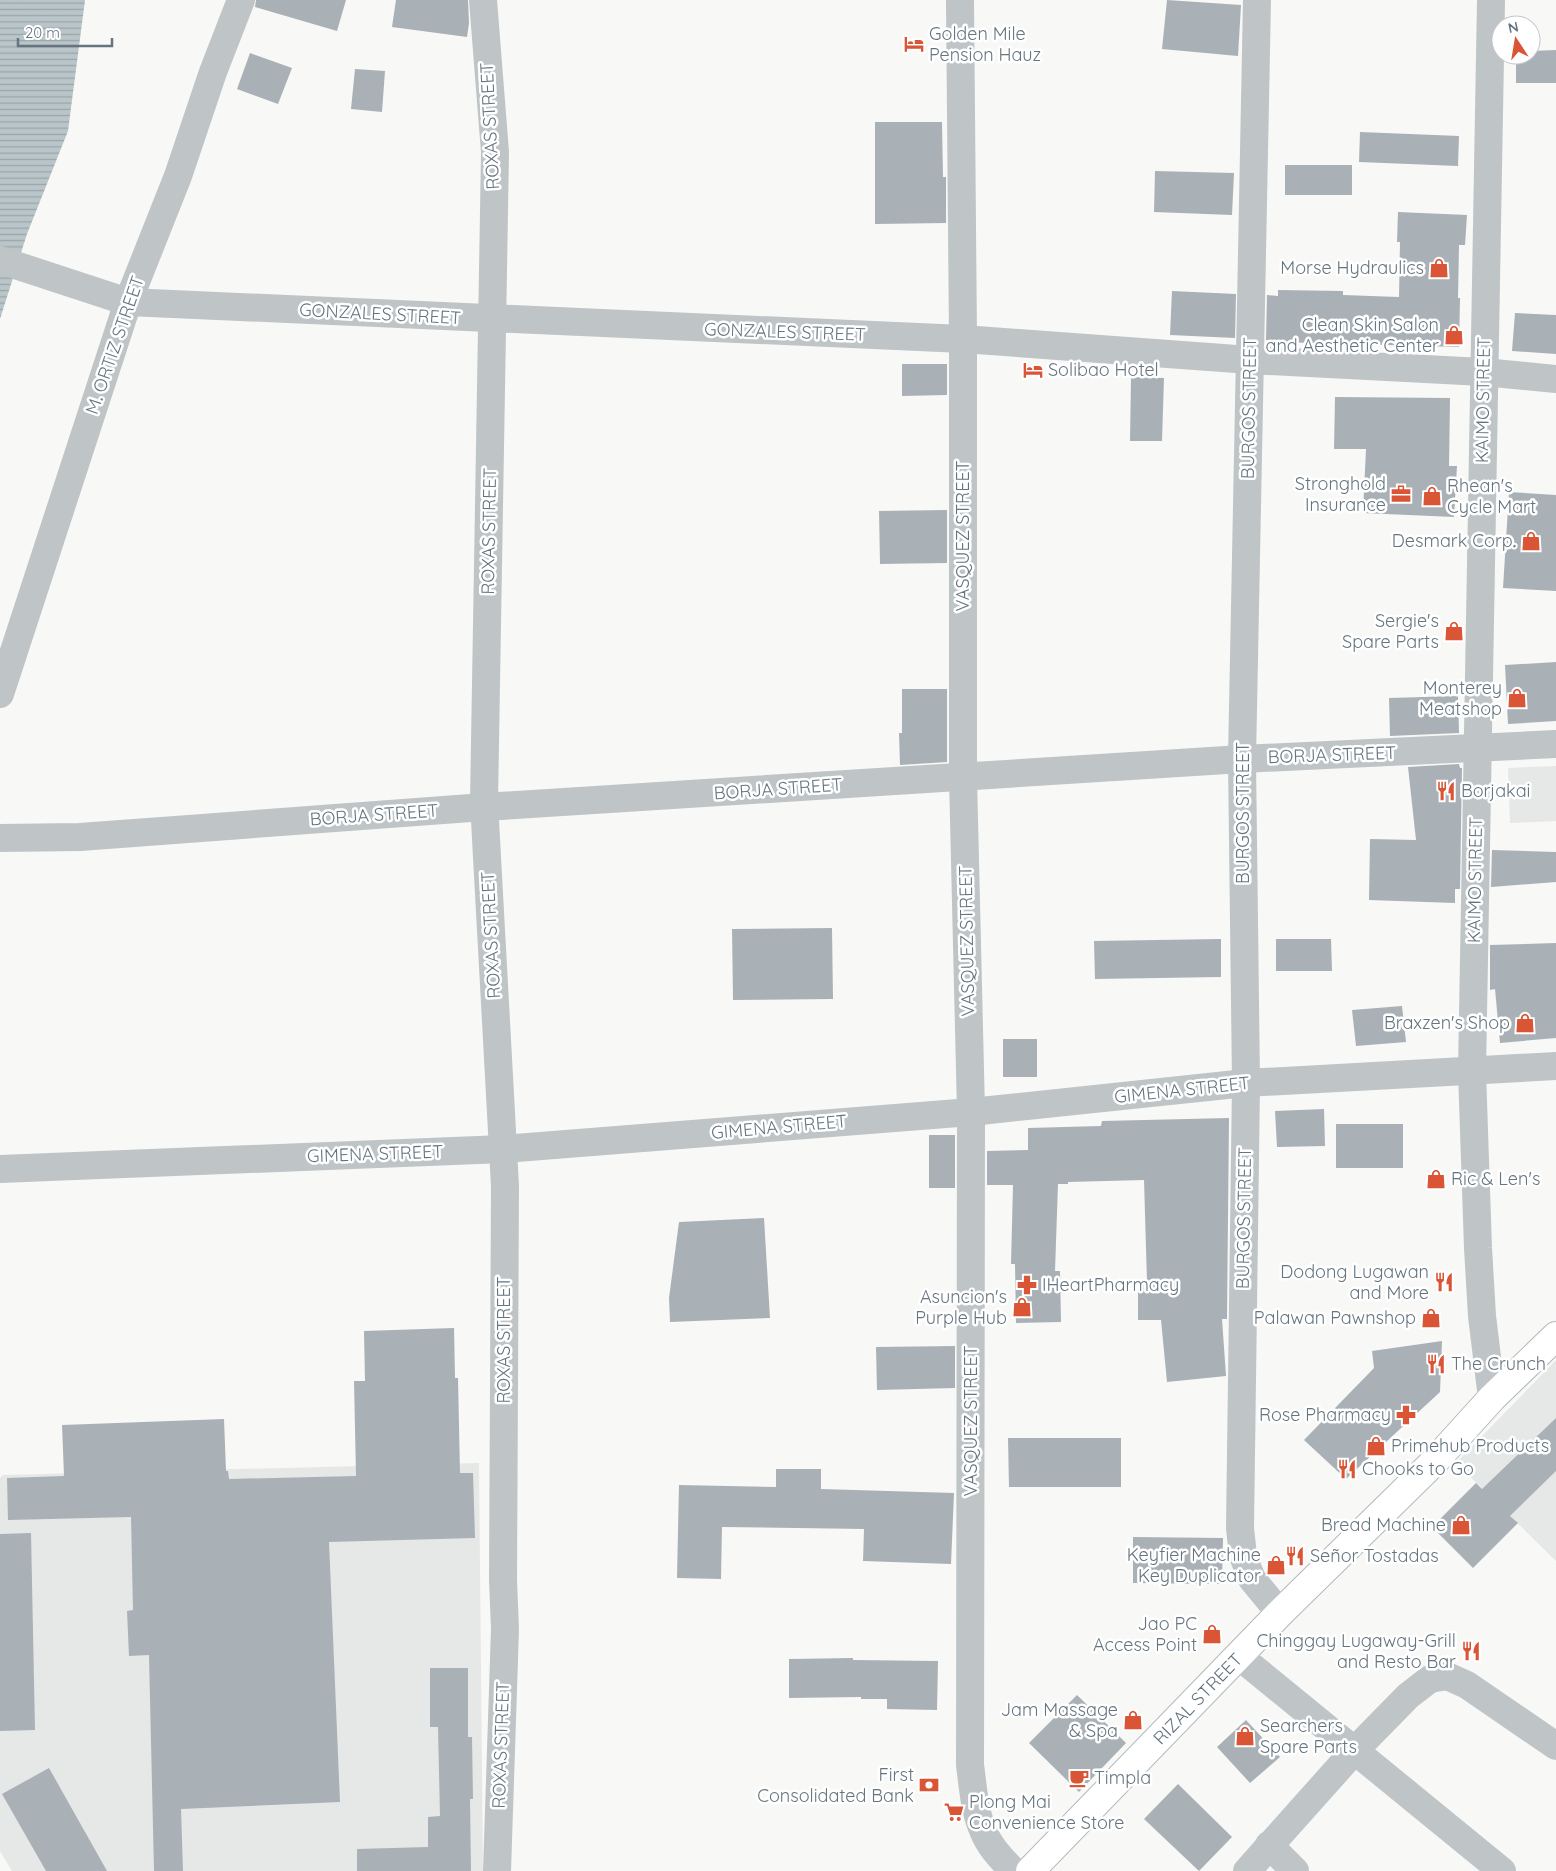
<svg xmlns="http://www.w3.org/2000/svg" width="1556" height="1871" viewBox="0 0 1556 1871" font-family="Quicksand,sans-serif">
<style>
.built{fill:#e6e7e7}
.water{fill:url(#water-rules)}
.building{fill:#a9b1b6}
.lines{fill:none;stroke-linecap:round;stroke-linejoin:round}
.major-casing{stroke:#b3b8bc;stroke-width:30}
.minor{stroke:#bfc4c7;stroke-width:28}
.major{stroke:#fff;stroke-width:28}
.labels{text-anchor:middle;stroke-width:5;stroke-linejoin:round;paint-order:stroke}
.poi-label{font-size:18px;fill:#65757f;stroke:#fff;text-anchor:end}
.street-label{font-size:18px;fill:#65757f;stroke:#fff}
</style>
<defs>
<pattern id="water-rules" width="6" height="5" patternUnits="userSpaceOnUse" patternTransform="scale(1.25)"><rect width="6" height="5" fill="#b9c5c9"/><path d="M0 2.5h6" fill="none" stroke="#9aa5a8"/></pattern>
</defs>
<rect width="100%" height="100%" fill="#f8f8f6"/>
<!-- built -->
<g class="built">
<path d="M 1556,766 L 1556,821 L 1510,823 L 1508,768 Z"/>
<path d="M 1556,1360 L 1556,1561 L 1456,1463 Z"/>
<path d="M 479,1463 L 483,1871 L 12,1871 L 0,1851 L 0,1478 L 3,1475 Z"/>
</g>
<!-- water -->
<path class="water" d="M 0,0 L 85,0 L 68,131 L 27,234 L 0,319 Z"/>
<!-- building -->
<g class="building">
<path d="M 256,0 L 346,0 L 337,31 L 255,7 Z"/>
<path d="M 396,0 L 468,0 L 469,23 L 467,37 L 392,27 Z"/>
<path d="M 1167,0 L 1241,5 L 1238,56 L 1162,49 Z"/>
<path d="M 1556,50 L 1556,83 L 1516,83 L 1516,55 L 1531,55 L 1531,51 Z"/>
<path d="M 250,53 L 292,68 L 278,104 L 237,89 Z"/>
<path d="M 355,69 L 385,71 L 382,112 L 351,109 Z"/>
<path d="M 875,122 L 942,122 L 943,177 L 946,177 L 946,223 L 875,224 Z"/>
<path d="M 1360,132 L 1459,136 L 1458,166 L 1359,162 Z"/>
<rect x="1285" y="165" width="67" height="30"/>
<path d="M 1155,171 L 1234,173 L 1232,215 L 1154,212 Z"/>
<path d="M 1398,212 L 1467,215 L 1465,245 L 1459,245 L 1458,298 L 1460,298 L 1459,347 L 1278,342 L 1278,340 L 1266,340 L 1267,295 L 1278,296 L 1278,290 L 1343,291 L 1343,295 L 1399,297 L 1400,242 L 1397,242 Z"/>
<path d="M 1172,291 L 1236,294 L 1235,338 L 1170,335 Z"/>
<path d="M 1515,313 L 1556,315 L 1556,354 L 1512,351 Z"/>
<path d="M 902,364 L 947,364 L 947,395 L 902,396 Z"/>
<path d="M 1131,377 L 1164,378 L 1162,441 L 1130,441 Z"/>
<path d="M 1335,397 L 1450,398 L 1449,466 L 1457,466 L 1454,517 L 1363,513 L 1366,449 L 1334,449 Z"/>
<path d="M 1509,492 L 1556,495 L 1556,591 L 1503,588 Z"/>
<path d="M 947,510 L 947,563 L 880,564 L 879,511 Z"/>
<path d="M 1556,662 L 1556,721 L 1508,724 L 1505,665 Z"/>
<path d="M 902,689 L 947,689 L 947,762 L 900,765 L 899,733 L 902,733 Z"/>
<path d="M 1458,696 L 1459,733 L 1390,736 L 1389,698 Z"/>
<path d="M 1459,764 L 1460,768 L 1462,768 L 1460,889 L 1455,889 L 1455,903 L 1369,900 L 1370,839 L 1416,840 L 1408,767 Z"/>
<path d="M 1492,850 L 1556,852 L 1556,882 L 1491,887 Z"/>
<path d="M 832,928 L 833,999 L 733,1000 L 732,929 Z"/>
<path d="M 1221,939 L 1221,977 L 1095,979 L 1094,941 Z"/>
<path d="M 1276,939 L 1331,939 L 1332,971 L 1276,971 Z"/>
<path d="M 1556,943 L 1556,1038 L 1500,1043 L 1495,989 L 1490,990 L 1490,945 Z"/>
<path d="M 1402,1006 L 1406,1042 L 1356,1046 L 1352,1010 Z"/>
<rect x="1003" y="1039" width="34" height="38"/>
<path d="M 1324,1109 L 1325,1146 L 1277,1147 L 1275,1111 Z"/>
<path d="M 1229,1118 L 1227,1319 L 1222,1319 L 1226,1376 L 1167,1382 L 1161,1320 L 1138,1320 L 1138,1282 L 1147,1282 L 1144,1180 L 1068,1182 L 1068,1184 L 1058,1184 L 1055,1271 L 1060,1271 L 1061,1322 L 1016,1323 L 1015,1264 L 1011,1264 L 1013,1185 L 987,1185 L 987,1151 L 1028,1150 L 1028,1128 L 1101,1126 L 1102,1121 Z"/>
<rect x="1336" y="1124" width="67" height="44"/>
<rect x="929" y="1135" width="26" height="53"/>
<path d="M 764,1218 L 770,1318 L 670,1322 L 669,1298 L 679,1222 Z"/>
<path d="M 454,1328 L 455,1378 L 458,1378 L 460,1473 L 473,1473 L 475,1538 L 329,1542 L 340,1802 L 181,1809 L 183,1871 L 154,1871 L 149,1655 L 129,1656 L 127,1611 L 133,1610 L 131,1517 L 8,1520 L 7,1478 L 64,1476 L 62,1425 L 224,1419 L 226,1471 L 228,1471 L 229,1479 L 356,1476 L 354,1381 L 365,1381 L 364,1331 Z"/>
<path d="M 1442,1341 L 1440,1392 L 1346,1479 L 1304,1440 L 1374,1368 L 1372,1351 Z"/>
<path d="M 955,1346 L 955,1388 L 877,1390 L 876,1347 Z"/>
<path d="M 1556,1418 L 1556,1471 L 1510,1516 L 1518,1523 L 1473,1568 L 1432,1527 L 1476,1483 L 1482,1489 Z"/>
<path d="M 1008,1438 L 1121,1438 L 1121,1487 L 1009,1487 Z"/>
<path d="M 776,1469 L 821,1469 L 821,1489 L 954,1493 L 951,1564 L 863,1561 L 864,1529 L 722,1527 L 721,1579 L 677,1578 L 679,1485 L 776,1487 Z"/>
<path d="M 31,1533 L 35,1730 L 0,1731 L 0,1534 Z"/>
<path d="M 1133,1537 L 1223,1538 L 1222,1584 L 1133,1583 Z"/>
<path d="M 853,1658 L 853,1660 L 938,1661 L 937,1710 L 887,1709 L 887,1699 L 861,1699 L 861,1697 L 789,1698 L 789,1659 Z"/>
<path d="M 430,1668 L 468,1668 L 468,1737 L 472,1737 L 473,1799 L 470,1799 L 471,1871 L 357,1871 L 357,1849 L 428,1847 L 428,1817 L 440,1816 L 438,1727 L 430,1727 Z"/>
<path d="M 1077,1695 L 1126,1743 L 1079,1792 L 1029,1743 Z"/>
<path d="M 1246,1720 L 1280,1757 L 1250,1783 L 1217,1747 Z"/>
<path d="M 49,1768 L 107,1871 L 46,1871 L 2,1794 Z"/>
<path d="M 1178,1784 L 1232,1837 L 1199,1871 L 1144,1819 Z"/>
</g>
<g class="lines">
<defs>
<path id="major" d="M 1030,1871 L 1280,1613 L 1434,1462 L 1492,1398 L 1556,1336"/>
</defs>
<!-- major casing -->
<use href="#major" class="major-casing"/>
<!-- minor -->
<g class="minor">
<path d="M 483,0 L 495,152 L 484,802 L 505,1186 L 503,1580 L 505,1629 L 497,1871"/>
<path d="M 960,0 L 963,339 L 963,777 L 971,1112 L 970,1765 C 973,1786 974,1810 983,1830 C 989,1846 1001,1858 1013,1871"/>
<path d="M 1257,0 L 1242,759 L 1246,1083 L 1240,1528 L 1243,1556 L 1252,1579 L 1280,1613"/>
<path d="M 1491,0 L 1472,1072 L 1478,1248 L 1482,1316 L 1492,1398"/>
<path d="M 0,260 L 128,302 L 963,339 L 1250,360 L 1483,372 L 1556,379"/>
<path d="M 0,694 L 128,302 L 178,176 L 213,72 L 241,0"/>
<path d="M 0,838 L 80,837 L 484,807 L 1242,759 L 1556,744"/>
<path d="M 0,1169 L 503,1149 L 971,1112 L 1246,1083 L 1556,1066"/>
<path d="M 1240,1657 L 1502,1871"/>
<path d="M 1269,1845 L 1295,1871"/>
<path d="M 1247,1871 L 1355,1750 L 1408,1696 L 1430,1679 L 1447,1676 L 1467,1685 L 1556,1746"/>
</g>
<!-- major -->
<use href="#major" class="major"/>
</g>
<!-- icons -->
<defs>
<symbol id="hotel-bare" viewBox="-9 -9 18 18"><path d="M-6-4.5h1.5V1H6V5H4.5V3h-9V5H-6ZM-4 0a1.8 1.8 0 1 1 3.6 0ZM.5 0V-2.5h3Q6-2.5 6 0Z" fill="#d95535" stroke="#fff" stroke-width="2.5" paint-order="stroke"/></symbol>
<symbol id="shop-bare" viewBox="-9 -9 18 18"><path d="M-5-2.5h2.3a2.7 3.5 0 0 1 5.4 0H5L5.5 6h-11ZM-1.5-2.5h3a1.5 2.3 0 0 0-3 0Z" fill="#d95535" stroke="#fff" stroke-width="2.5" paint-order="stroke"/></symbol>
<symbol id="office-bare" viewBox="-9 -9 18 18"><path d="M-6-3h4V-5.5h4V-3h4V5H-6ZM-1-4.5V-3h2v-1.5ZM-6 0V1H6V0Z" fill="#d95535" stroke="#fff" stroke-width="2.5" paint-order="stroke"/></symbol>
<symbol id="restaurant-bare" viewBox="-9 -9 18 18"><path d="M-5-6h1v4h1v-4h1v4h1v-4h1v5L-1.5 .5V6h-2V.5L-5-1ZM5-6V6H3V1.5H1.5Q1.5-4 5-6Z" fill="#d95535" stroke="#fff" stroke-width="2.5" paint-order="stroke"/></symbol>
<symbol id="pharmacy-bare" viewBox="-9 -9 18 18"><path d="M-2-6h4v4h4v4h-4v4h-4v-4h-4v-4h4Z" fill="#d95535" stroke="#fff" stroke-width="2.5" paint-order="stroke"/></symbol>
<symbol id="cafe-bare" viewBox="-9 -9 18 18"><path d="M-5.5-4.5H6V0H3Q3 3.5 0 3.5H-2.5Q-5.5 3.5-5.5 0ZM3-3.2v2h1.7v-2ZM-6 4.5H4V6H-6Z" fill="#d95535" stroke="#fff" stroke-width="2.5" paint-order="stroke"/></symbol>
<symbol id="bank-bare" viewBox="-9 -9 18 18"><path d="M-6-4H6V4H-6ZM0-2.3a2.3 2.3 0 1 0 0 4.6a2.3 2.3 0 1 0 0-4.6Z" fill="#d95535" stroke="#fff" stroke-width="2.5" paint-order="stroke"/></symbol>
<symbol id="supermarket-bare" viewBox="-9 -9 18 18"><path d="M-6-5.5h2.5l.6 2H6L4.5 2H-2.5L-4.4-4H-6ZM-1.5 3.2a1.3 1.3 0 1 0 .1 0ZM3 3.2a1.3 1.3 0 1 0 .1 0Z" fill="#d95535" stroke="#fff" stroke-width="2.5" paint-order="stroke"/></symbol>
</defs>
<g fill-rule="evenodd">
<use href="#hotel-bare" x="900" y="30" width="28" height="28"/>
<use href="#shop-bare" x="1425" y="254" width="28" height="28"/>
<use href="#shop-bare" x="1440" y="321" width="28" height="28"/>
<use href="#hotel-bare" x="1019" y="356" width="28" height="28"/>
<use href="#office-bare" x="1387" y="480" width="28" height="28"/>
<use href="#shop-bare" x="1418" y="482" width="28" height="28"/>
<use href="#shop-bare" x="1517" y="527" width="28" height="28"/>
<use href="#shop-bare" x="1440" y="617" width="28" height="28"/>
<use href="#shop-bare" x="1503" y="684" width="28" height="28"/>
<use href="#restaurant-bare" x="1432" y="777" width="28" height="28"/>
<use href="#shop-bare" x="1511" y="1009" width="28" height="28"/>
<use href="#shop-bare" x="1422" y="1165" width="28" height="28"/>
<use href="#restaurant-bare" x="1430" y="1268" width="28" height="28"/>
<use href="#pharmacy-bare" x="1013" y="1271" width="28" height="28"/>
<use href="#shop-bare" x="1008" y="1293" width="28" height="28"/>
<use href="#shop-bare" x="1417" y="1304" width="28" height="28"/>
<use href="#restaurant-bare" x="1422" y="1350" width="28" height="28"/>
<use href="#pharmacy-bare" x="1392" y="1401" width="28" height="28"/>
<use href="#shop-bare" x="1362" y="1432" width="28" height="28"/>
<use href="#restaurant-bare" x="1333" y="1455" width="28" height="28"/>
<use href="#shop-bare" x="1447" y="1511" width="28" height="28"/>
<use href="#restaurant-bare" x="1281" y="1542" width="28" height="28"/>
<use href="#shop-bare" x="1262" y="1551" width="28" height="28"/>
<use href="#shop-bare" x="1198" y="1620" width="28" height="28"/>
<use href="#restaurant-bare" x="1457" y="1637" width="28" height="28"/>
<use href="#shop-bare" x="1119" y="1706" width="28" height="28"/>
<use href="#shop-bare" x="1231" y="1722" width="28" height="28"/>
<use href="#cafe-bare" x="1065" y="1764" width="28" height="28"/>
<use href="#bank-bare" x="915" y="1771" width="28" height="28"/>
<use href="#supermarket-bare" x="940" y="1798" width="28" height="28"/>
</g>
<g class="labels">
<!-- poi labels -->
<g class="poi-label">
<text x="929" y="40" text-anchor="start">Golden Mile<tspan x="929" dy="21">Pension Hauz</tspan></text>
<text x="1424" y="274">Morse Hydraulics</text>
<text x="1439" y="331">Clean Skin Salon<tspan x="1439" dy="21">and Aesthetic Center</tspan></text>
<text x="1048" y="376" text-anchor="start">Solibao Hotel</text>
<text x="1386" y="490">Stronghold<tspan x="1386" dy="21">Insurance</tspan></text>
<text x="1447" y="492" text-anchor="start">Rhean's<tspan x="1447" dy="21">Cycle Mart</tspan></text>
<text x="1516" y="547">Desmark Corp.</text>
<text x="1439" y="627">Sergie's<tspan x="1439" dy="21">Spare Parts</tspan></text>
<text x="1502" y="694">Monterey<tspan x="1502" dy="21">Meatshop</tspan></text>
<text x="1461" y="797" text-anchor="start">Borjakai</text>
<text x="1510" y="1029">Braxzen's Shop</text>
<text x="1451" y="1185" text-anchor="start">Ric &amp; Len's</text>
<text x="1429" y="1278">Dodong Lugawan<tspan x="1429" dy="21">and More</tspan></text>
<text x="1042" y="1291" text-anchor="start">IHeartPharmacy</text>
<text x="1007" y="1303">Asuncion's<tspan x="1007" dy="21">Purple Hub</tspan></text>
<text x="1416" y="1324">Palawan Pawnshop</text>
<text x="1451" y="1370" text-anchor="start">The Crunch</text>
<text x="1391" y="1421">Rose Pharmacy</text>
<text x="1391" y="1452" text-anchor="start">Primehub Products</text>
<text x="1362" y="1475" text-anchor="start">Chooks to Go</text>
<text x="1446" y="1531">Bread Machine</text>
<text x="1261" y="1561">Keyfier Machine<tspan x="1261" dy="21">Key Duplicator</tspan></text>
<text x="1310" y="1562" text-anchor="start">Señor Tostadas</text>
<text x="1197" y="1630">Jao PC<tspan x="1197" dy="21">Access Point</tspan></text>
<text x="1456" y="1647">Chinggay Lugaway-Grill<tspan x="1456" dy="21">and Resto Bar</tspan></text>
<text x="1118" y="1716">Jam Massage<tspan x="1118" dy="21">&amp; Spa</tspan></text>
<text x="1260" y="1732" text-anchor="start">Searchers<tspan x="1260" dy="21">Spare Parts</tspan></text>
<text x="914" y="1781">First<tspan x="914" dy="21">Consolidated Bank</tspan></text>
<text x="1094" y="1784" text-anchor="start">Timpla</text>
<text x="969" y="1808" text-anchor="start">Plong Mai<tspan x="969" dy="21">Convenience Store</tspan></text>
</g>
<!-- street labels -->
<g class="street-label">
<text transform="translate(490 126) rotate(-93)" y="6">ROXAS STREET</text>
<text transform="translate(380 314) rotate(3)" y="6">GONZALES STREET</text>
<text transform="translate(785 332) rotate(2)" y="6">GONZALES STREET</text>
<text transform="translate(115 345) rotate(-71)" y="6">M. ORTIZ STREET</text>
<text transform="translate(1483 400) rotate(-89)" y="6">KAIMO STREET</text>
<text transform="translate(1249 408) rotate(-89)" y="6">BURGOS STREET</text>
<text transform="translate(489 531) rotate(-89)" y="6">ROXAS STREET</text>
<text transform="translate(963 536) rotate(-90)" y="6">VASQUEZ STREET</text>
<text transform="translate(1332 755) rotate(-2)" y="6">BORJA STREET</text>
<text transform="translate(778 789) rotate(-4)" y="6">BORJA STREET</text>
<text transform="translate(1243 813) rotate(-90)" y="6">BURGOS STREET</text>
<text transform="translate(374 815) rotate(-4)" y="6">BORJA STREET</text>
<text transform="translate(1475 880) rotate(-89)" y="6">KAIMO STREET</text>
<text transform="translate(491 935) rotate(-93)" y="6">ROXAS STREET</text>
<text transform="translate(967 941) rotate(-91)" y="6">VASQUEZ STREET</text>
<text transform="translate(1182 1090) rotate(-6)" y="6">GIMENA STREET</text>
<text transform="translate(779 1127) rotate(-5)" y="6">GIMENA STREET</text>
<text transform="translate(375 1154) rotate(-2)" y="6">GIMENA STREET</text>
<text transform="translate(1244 1218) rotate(-89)" y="6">BURGOS STREET</text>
<text transform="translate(504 1340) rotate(-90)" y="6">ROXAS STREET</text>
<text transform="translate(971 1421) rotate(-90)" y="6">VASQUEZ STREET</text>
<text transform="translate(1198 1699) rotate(-46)" y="6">RIZAL STREET</text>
<text transform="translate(501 1745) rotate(-88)" y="6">ROXAS STREET</text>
</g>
</g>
<!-- north arrow -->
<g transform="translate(1516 40) rotate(348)"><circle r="24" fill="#ffffff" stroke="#c1c8cc"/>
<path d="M0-4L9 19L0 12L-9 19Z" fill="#d95535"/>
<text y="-8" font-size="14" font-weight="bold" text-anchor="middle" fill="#65757f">N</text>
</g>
<!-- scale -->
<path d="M18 38v8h94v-8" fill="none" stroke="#65757f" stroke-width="2.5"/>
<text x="25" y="38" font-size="15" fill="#65757f" stroke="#ffffff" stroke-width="4" paint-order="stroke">20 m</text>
</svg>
